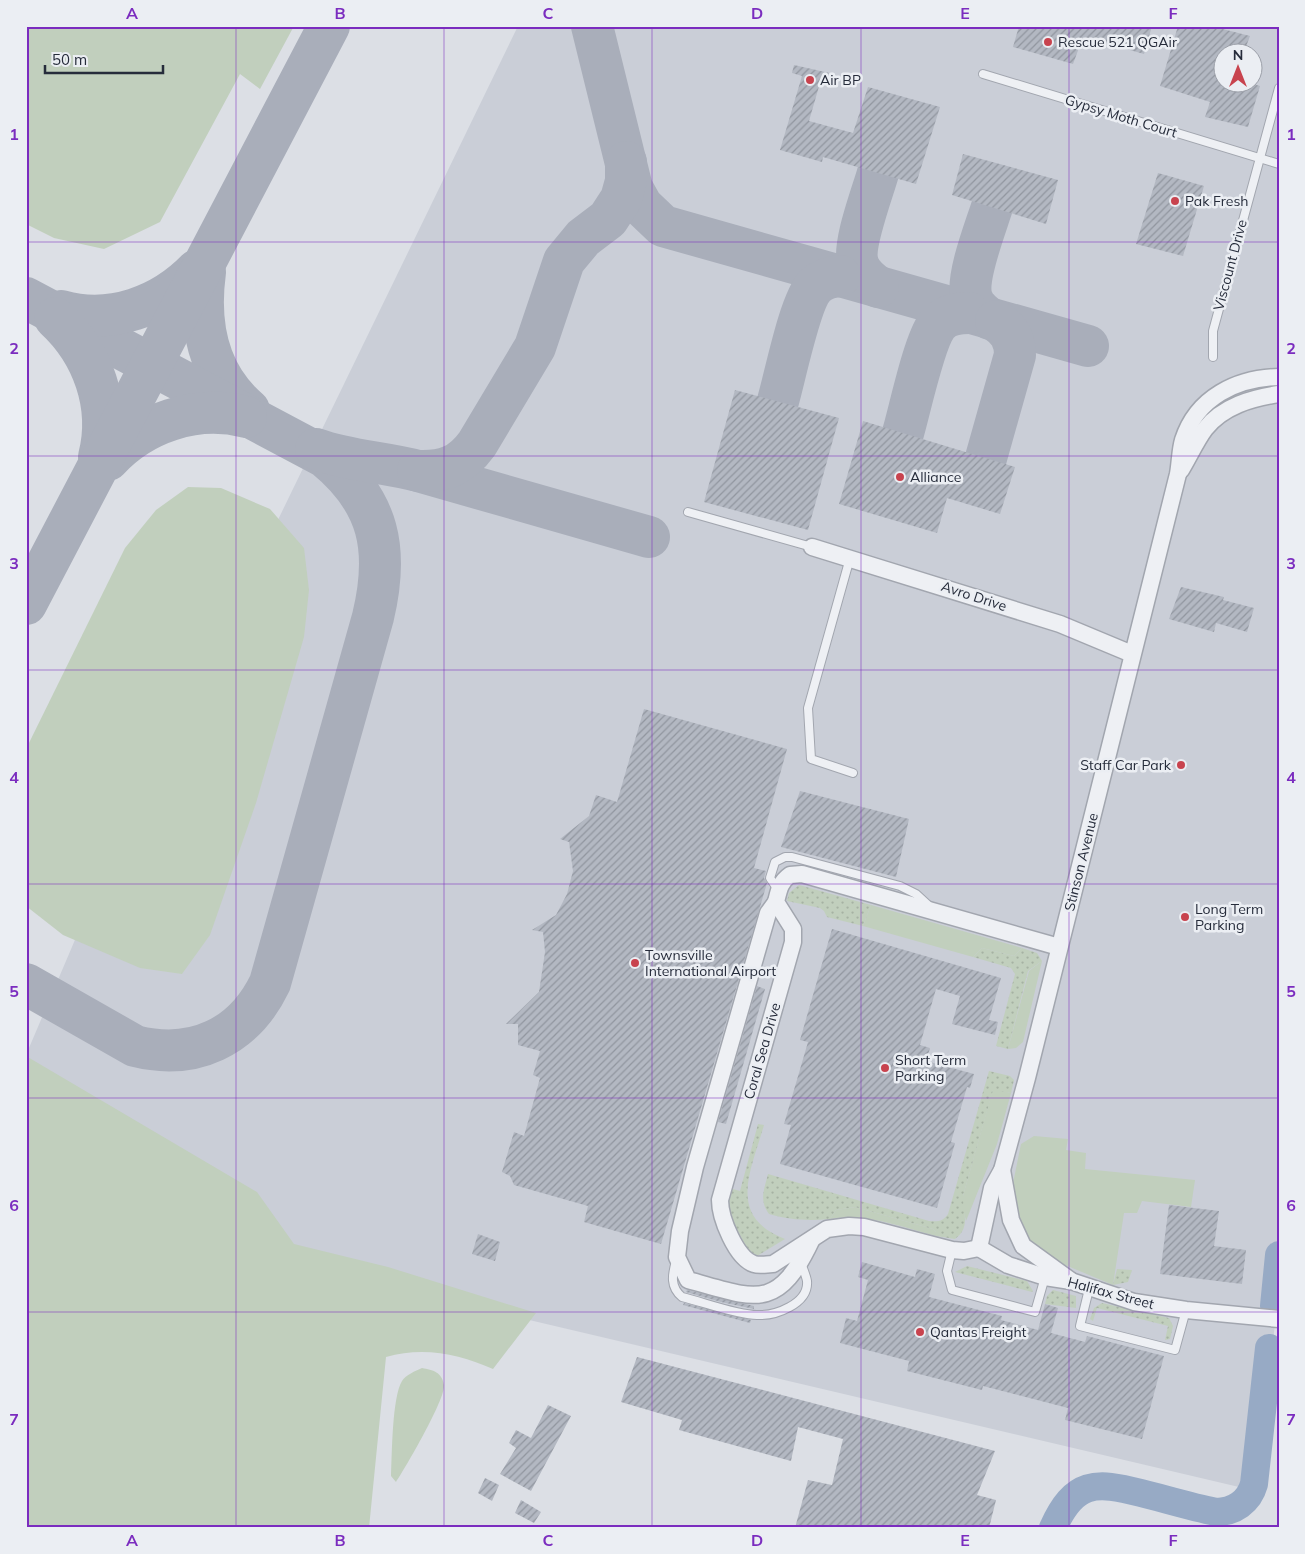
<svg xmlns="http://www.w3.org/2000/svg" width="1305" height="1554" viewBox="0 0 1305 1554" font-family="Mulish,sans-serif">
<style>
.built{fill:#caced7;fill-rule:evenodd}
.grass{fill:#c1cfbd}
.park{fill:url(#park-dots)}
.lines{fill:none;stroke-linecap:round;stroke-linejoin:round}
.river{stroke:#97aac5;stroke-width:28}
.taxiway{stroke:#a9aeba;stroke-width:42}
.building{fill:url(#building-hatch)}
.lane-casing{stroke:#a2a6af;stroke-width:10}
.street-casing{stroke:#a2a6af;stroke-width:19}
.lane{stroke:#eef0f4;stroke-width:8}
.street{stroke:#eef0f4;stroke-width:16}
.grid{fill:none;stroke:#7b2cbf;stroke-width:1;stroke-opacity:0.55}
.poi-dot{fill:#c8434e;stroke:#ebeef3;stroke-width:2}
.labels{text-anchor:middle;stroke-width:5;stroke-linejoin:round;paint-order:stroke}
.poi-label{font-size:14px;fill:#262c3b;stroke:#ebeef3;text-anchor:start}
.street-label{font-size:14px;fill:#262c3b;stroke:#ebeef3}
.neatline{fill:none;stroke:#7b2cbf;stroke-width:2}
.grid-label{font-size:16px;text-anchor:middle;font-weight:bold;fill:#7b2cbf}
</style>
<defs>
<pattern id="park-dots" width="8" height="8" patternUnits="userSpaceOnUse" patternTransform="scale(1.25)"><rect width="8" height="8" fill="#c1cfbd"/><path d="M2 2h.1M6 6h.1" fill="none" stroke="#a6b2a3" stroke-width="1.8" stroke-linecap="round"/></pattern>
<pattern id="building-hatch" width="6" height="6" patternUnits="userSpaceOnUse" patternTransform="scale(1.25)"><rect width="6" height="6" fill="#b3b8c2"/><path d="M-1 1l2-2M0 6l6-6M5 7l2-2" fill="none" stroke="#91969f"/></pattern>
</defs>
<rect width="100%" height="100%" fill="#dcdfe5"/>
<!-- built -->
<path class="built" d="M 518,26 L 1279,26 L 1279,1288 L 1256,1491 L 398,1289 L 26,1158 L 26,1055 L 83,921 ZM 1222,52 L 1252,52 L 1252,82 L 1222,82 Z"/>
<!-- grass -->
<g class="grass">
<path d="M 26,26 L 294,26 L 260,89 L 240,74 L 160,222 L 104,249 L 54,238 L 26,224 Z"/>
<path d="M 188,487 L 221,488 L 270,509 L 304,548 L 309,590 L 304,637 L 256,803 L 210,935 L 182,974 L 140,968 L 63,935 L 26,906 L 26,749 L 125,548 L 156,510 Z"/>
<path d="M 871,905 L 1022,948 L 1014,956 L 982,948 L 973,957 L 863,926 Z"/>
<path d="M 1042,961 L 1023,1042 L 1016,1048 L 1008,1049 L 1029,971 Z"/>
<path d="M 26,1056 L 257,1192 L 294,1244 L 388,1267 L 536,1313 L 493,1369 C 460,1354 423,1346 386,1357 L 369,1528 L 26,1528 Z"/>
<path d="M 993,1089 L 1011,1093 L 997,1144 L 966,1221 L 963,1208 L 963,1196 Z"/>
<path d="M 1034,1136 L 1068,1139 L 1066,1150 L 1086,1153 L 1085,1169 L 1195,1180 L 1191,1207 L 1142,1201 L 1137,1213 L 1124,1213 L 1113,1285 L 1058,1262 L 1031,1245 L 1017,1225 L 1012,1188 L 1021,1144 Z"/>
<path d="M 855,1207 L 933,1229 L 936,1232 L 936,1236 C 901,1227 867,1213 830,1219 L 836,1210 Z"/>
<path d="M 422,1368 C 433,1370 442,1372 444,1385 C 446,1398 405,1469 396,1482 L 391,1476 C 392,1455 392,1397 402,1381 C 406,1375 415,1371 422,1368 Z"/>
</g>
<!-- park -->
<g class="park">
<path d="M 799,885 L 871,905 L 863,926 L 827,917 L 824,911 L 820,908 L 787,901 L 789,893 Z"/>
<path d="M 982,948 L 1014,956 L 1022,948 L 1037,953 L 1042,961 L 1028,971 L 1008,1049 L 996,1046 L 1015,974 L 1011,968 L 973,957 Z"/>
<path d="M 989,1071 L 1010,1076 L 1014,1080 L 1011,1093 L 993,1090 L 963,1196 C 963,1213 971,1227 955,1239 L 936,1236 L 936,1232 L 933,1229 L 855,1207 L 836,1210 L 830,1219 C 808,1221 790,1220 769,1214 C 759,1200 764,1190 768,1174 L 929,1221 C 939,1222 943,1221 948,1214 Z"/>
<path d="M 758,1124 L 764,1125 C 751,1171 726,1216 785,1239 L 757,1256 L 748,1250 L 728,1213 L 729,1188 L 740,1191 Z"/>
<path d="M 967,1266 L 1027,1281 L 1033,1291 L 1032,1292 L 955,1272 Z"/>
<path d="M 1117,1269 L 1132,1270 L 1128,1282 L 1113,1285 Z"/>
<path d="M 1053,1290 L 1076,1296 L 1076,1308 L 1045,1304 L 1047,1296 Z"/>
<path d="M 1102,1303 L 1169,1318 L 1173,1326 L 1170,1339 L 1165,1340 L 1168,1326 L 1097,1308 L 1093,1321 L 1090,1319 L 1094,1308 Z"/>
</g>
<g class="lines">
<!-- river -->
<g class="river">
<path d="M 1274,1306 L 1279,1255"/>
<path d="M 1053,1528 C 1074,1481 1095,1481 1141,1493 C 1165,1499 1191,1507 1216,1512 C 1234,1512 1249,1502 1254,1484 L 1269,1348"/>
</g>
<!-- taxiway -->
<g class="taxiway">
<path d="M 592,26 L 632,188 L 642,206 L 663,226 L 1088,346"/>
<path d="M 878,173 C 872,194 852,246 858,264 C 861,274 870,281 878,287"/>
<path d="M 205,272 C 198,324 208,375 249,410"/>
<path d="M 26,298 L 325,457 C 380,502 389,550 373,617 L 270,983 C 244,1037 194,1061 135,1046 L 26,984"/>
<path d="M 61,311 C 111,325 162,306 197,270"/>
<path d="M 55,318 C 93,353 112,406 99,457"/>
<path d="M 990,319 C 982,313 973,306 971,295 C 967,275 985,229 992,207"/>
<path d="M 778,401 C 785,377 800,301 815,286 C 822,279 831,277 840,276"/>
<path d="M 903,433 C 910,409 924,342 937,325 C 945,315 958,313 969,313"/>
<path d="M 316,449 C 349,461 384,462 418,471 L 649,537"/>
<path d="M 986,458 L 1015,355 C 1015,340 1009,329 996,321"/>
<path d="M 108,460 C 142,423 196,404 246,417"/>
<path d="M 418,471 C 444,472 461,466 477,444 L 535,347 L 564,261 L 583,238 L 608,219 L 621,199 L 626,181 L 626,162"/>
<path d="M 26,604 L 329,26"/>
</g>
</g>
<!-- building -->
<g class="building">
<path d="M 1019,26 L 1152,26 L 1144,54 L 1083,37 L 1073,64 L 1013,47 Z"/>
<path d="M 1178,26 L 1211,26 L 1250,36 L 1244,52 L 1222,52 L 1222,82 L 1247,82 L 1260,86 L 1248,127 L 1205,117 L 1210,102 L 1160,86 Z"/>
<path d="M 794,65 L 834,74 L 831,86 L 820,83 L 809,121 L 853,133 L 868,87 L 940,107 L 916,184 L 823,157 L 822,162 L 780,150 L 802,76 L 792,73 Z"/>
<path d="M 963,154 L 1058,180 L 1046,224 L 952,195 Z"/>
<path d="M 1158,173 L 1204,186 L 1183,256 L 1136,244 Z"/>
<path d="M 735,390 L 839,418 L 808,530 L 704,502 Z"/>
<path d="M 863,421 L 1015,467 L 1000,514 L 947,498 L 937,533 L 839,504 Z"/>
<path d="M 1181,587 L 1224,597 L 1223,600 L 1254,608 L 1247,632 L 1216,623 L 1214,632 L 1169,619 Z"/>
<path d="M 644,709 L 787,749 L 754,868 L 766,871 L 764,878 L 767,883 L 661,1244 L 584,1222 L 588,1206 L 514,1185 L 510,1176 L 502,1172 L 514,1132 L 524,1136 L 540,1078 L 533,1075 L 540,1051 L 518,1045 L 518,1024 L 506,1024 L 539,992 L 545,952 L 543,932 L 532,930 L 556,915 L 567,894 L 573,871 L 569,842 L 560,839 L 589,816 L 596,795 L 617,802 Z"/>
<path d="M 800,791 L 909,819 L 896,877 L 781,847 Z"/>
<path d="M 832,929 L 1001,978 L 989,1020 L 998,1022 L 995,1035 L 952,1024 L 960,996 L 936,989 L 920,1045 L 930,1048 L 926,1061 L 974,1074 L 970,1088 L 967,1087 L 951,1142 L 955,1143 L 937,1208 L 780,1164 L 791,1125 L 784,1124 L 808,1042 L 800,1040 Z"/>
<path d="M 757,986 L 765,989 L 726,1124 L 718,1122 Z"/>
<path d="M 1169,1205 L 1219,1211 L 1214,1246 L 1246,1250 L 1242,1284 L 1160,1274 Z"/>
<path d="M 478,1234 L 500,1242 L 495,1261 L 472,1254 Z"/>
<path d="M 862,1262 L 915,1277 L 917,1269 L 935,1274 L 929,1297 L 1002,1316 L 1001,1320 L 1038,1330 L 1045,1304 L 1058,1308 L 1051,1333 L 1085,1342 L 1087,1336 L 1164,1356 L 1142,1439 L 1065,1420 L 1068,1408 L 983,1386 L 982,1390 L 907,1371 L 909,1361 L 840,1343 L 846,1318 L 857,1321 L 868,1280 L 858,1277 Z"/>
<path d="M 687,1290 L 754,1306 L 754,1309 L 721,1302 L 686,1292 Z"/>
<path d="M 684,1303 L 751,1320 L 750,1323 L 683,1305 Z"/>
<path d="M 637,1357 L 995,1451 L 977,1495 L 996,1500 L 989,1528 L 795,1528 L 808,1480 L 832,1485 L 843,1439 L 798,1427 L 791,1461 L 679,1430 L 682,1420 L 621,1402 Z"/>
<path d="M 548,1405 L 571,1416 L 531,1491 L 500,1474 L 516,1448 L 509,1443 L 516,1430 L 531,1438 Z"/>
<path d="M 485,1478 L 499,1485 L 492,1501 L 478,1493 Z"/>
<path d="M 521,1500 L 541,1512 L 534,1523 L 515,1513 Z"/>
</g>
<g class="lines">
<defs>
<g id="lane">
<path d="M 983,74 L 1279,164"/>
<path d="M 1213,357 L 1213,331 L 1279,88"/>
<path d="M 688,512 L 812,547"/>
<path d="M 850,558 L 808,708 L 811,759 L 853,773"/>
<path d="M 779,891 L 770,878 L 775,862 L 785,857 L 792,857 L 900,886 L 916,894 L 929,906"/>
<path d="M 952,1250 L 947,1271 L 952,1290 L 1035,1312 L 1045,1277"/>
<path d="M 676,1261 C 672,1275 670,1287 682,1297 C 703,1302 737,1315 757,1315 C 775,1316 809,1304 807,1281 C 806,1275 803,1269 801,1263"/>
<path d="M 1089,1289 L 1080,1326 L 1175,1350 L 1186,1310"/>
</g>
<g id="street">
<path d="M 1181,470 C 1189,457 1196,441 1205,429 C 1223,406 1252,398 1279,394"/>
<path d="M 812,547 L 1060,624 L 1132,654"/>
<path d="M 776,902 L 768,913 L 695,1167 L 680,1231 L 677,1257 L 688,1280 C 754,1298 777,1313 811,1241"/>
<path d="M 1002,1170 L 1011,1220 L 1023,1246 L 1070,1280"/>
<path d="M 979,1248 L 992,1188 L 1002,1170 L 1027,1078 L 1178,474 C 1180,463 1180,450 1183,440 C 1197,397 1237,378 1279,377"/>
<path d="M 979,1248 L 964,1251 L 952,1250 L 864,1227 L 849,1226 L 827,1229 L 773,1264 C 767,1264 760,1266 754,1264 C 736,1258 720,1218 720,1200 L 793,942 L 793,929 L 776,902 C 779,890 780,882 790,875 L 802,874 L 1059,947"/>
<path d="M 979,1248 L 1008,1265 L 1045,1277 L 1071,1281 L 1134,1302 L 1186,1310 L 1279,1319"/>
</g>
</defs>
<!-- lane casing -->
<use href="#lane" class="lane-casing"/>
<!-- street casing -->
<use href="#street" class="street-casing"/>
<!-- lane -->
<use href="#lane" class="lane"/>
<!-- street -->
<use href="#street" class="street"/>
</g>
<!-- grid -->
<path class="grid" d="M 236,26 L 236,1528M 444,26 L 444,1528M 652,26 L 652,1528M 861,26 L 861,1528M 1069,26 L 1069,1528M 26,242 L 1279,242M 26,456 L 1279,456M 26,670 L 1279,670M 26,884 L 1279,884M 26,1098 L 1279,1098M 26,1312 L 1279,1312"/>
<!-- markers -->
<g class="poi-dot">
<circle cx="1048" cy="42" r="5"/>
<circle cx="810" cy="80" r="5"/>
<circle cx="1175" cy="201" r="5"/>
<circle cx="900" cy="477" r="5"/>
<circle cx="1181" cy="765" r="5"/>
<circle cx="1185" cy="917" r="5"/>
<circle cx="635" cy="963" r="5"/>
<circle cx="885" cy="1068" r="5"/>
<circle cx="920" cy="1332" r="5"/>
</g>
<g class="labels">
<!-- poi labels -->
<g class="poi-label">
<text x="1058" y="47">Rescue 521 QGAir</text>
<text x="820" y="85">Air BP</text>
<text x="1185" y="206">Pak Fresh</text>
<text x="910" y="482">Alliance</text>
<text x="1171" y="770" text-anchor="end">Staff Car Park</text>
<text x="1195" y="914">Long Term<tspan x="1195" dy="16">Parking</tspan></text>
<text x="645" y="960">Townsville<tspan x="645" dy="16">International Airport</tspan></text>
<text x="895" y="1065">Short Term<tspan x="895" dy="16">Parking</tspan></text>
<text x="930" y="1337">Qantas Freight</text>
</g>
<!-- street labels -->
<g class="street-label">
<text transform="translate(1121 116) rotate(17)" y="5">Gypsy Moth Court</text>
<text transform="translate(1230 265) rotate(-75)" y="5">Viscount Drive</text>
<text transform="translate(974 596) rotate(18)" y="5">Avro Drive</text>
<text transform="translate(1081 862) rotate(-76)" y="5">Stinson Avenue</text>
<text transform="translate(762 1051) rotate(-74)" y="5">Coral Sea Drive</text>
<text transform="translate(1111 1293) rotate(15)" y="5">Halifax Street</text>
</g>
</g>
<!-- border -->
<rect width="1305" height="1554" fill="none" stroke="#ebeef3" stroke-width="55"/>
<!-- north arrow -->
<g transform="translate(1238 68)"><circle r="24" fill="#ebeef3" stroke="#9ca0a9"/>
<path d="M0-4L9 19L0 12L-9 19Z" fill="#c8434e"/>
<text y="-8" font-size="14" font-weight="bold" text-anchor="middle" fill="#262c3b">N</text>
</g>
<!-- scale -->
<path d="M45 65v8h118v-8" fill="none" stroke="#262c3b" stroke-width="2.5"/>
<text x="52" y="65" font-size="15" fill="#262c3b" stroke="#ebeef3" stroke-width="4" paint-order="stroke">50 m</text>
<rect x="28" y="28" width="1250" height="1498" class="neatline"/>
<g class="grid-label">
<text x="132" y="19">A</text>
<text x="340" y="19">B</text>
<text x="548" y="19">C</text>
<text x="757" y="19">D</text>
<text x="965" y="19">E</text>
<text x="1173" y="19">F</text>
<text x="14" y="140">1</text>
<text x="1291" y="140">1</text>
<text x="14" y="354">2</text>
<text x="1291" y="354">2</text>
<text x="14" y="569">3</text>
<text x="1291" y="569">3</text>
<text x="14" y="783">4</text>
<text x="1291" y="783">4</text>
<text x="14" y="997">5</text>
<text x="1291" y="997">5</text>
<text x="14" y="1211">6</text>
<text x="1291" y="1211">6</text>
<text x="14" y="1425">7</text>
<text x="1291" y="1425">7</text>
<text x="132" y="1546">A</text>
<text x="340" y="1546">B</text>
<text x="548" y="1546">C</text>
<text x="757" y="1546">D</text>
<text x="965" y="1546">E</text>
<text x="1173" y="1546">F</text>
</g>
</svg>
